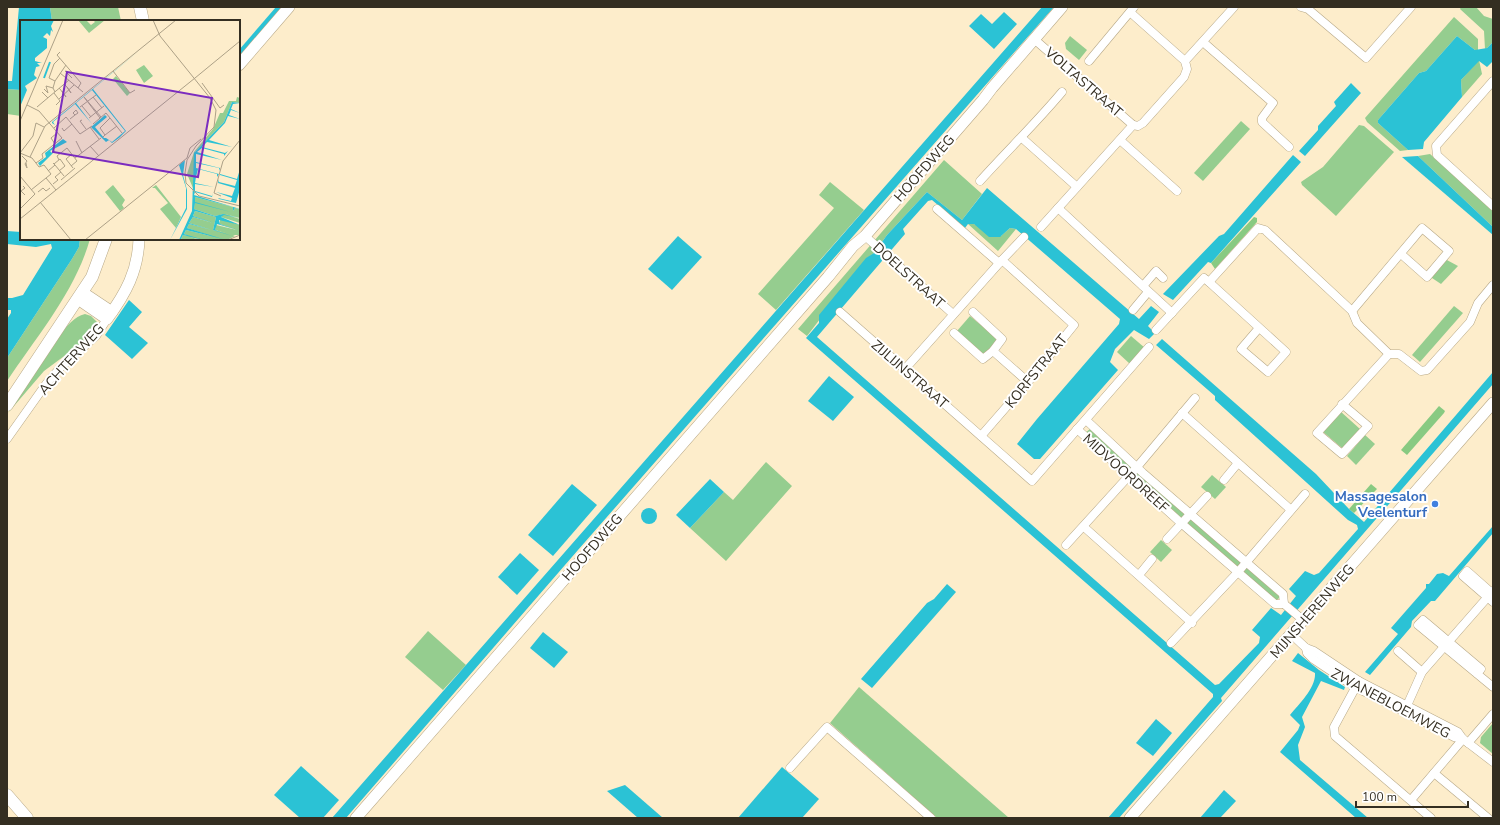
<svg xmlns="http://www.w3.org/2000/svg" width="1500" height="825" viewBox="0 0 1500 825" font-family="'Nunito Sans',sans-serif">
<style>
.green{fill:#95cd8f}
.forest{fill:#88ca82}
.water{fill:#2bc2d5}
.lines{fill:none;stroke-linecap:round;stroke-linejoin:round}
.street-casing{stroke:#b7a887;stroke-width:9}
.secondary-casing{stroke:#b7a887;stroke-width:12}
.primary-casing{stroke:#b7a887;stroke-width:13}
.street{stroke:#fff;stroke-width:8}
.secondary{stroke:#fff;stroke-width:11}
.primary{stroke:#fff;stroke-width:12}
.shop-dot{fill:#3f7fe0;stroke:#fff;stroke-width:1.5}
.labels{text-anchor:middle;stroke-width:4;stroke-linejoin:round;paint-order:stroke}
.street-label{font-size:14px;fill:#342e21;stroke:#fff}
.shop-label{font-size:14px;font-weight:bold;fill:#366cbe;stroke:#fff;text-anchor:end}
.inset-river{fill:none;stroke:#2bc2d5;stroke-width:2}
.inset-road{fill:none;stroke:#ada187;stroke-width:1}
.view{fill:#7b2cbf;fill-opacity:0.15;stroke:#7b2cbf;stroke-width:2}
.inset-edge{fill:none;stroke:#342e21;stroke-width:2}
</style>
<rect width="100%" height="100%" fill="#fdedcb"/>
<!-- green -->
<g class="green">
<path d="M 50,7 L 118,7 L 121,21 L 52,21 Z"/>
<path d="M 1461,7 L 1476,7 L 1484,16 L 1493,19 L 1493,42 L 1487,48 L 1485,49 L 1484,31 L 1460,9 Z"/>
<path d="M 1454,17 L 1478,39 L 1478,50 L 1475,50 L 1457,36 L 1426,71 L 1419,73 L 1378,120 L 1378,123 L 1408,150 L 1400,151 L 1367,122 L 1365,118 Z"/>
<path d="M 1070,36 L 1087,50 L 1079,60 L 1066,49 L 1065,43 Z"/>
<path d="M 1479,60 L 1482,74 L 1462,97 L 1461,80 Z"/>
<path d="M 7,89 L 21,90 L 21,116 L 7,114 Z"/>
<path d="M 1241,121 L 1250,129 L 1203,181 L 1194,173 Z"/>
<path d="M 1359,125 L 1364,126 L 1394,152 L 1336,216 L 1302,185 L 1301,182 L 1323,167 Z"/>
<path d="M 1430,154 L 1490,206 L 1493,213 L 1493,227 L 1418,156 Z"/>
<path d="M 944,160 L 982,194 L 962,220 L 927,192 L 887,235 L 874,253 L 866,259 L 807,336 L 798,329 Z"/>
<path d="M 830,182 L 864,210 L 776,310 L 758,294 L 834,208 L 819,195 Z"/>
<path d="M 968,224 L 974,224 L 1001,236 L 1010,228 L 1016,229 L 998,251 Z"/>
<path d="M 80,239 L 90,239 C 75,292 37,336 7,381 L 7,358 L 72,259 L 79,247 Z"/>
<path d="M 1445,259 L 1458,266 L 1441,284 L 1429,276 Z"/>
<path d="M 1454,306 L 1463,313 L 1420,362 L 1412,355 Z"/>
<path d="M 85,314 L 91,316 L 99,324 L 90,337 L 44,371 L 8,413 L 61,333 C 68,325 74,317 85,314 Z"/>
<path d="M 970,316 L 998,339 L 984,355 L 957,331 Z"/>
<path d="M 1131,336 L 1145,348 L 1130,364 L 1117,352 Z"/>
<path d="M 1340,411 L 1360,429 L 1342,448 L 1322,431 Z"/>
<path d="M 1090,429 L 1280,597 L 1276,601 L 1085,433 Z"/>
<path d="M 1365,435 L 1375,444 L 1356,465 L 1347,456 Z"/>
<path d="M 766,462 L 792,486 L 726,561 L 690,528 L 724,492 L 733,500 Z"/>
<path d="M 1212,475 L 1226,487 L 1215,499 L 1201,487 Z"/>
<path d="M 1161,540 L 1172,550 L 1161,562 L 1150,552 Z"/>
<path d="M 428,631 L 466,665 L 443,690 L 405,657 Z"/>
<path d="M 859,687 L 1009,818 L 937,818 L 830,723 Z"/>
<path d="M 1493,723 L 1493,754 L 1480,743 L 1481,737 Z"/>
</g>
<!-- forest -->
<g class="forest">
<path d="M 1254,217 L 1257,218 L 1257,222 L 1215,269 L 1211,263 Z"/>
<path d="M 1439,406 L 1445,411 L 1444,413 L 1407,455 L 1401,450 Z"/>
<path d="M 1371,484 L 1377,489 L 1354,513 L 1349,509 Z"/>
</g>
<!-- water -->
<g class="water">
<path d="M 19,7 L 50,7 L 52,21 L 21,21 L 21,90 L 7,89 L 7,81 L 12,81 Z"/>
<path d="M 276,7 L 283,7 L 239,58 L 239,50 Z"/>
<path d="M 1042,7 L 1054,7 L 578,550 L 346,818 L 332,818 Z"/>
<path d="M 1004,12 L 1017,24 L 994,49 L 969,26 L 981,14 L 992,24 Z"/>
<path d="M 1457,36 L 1475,50 L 1487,48 L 1493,42 L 1493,61 L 1487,67 L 1479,61 L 1461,80 L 1462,97 L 1424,142 L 1423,149 L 1408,150 L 1378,123 L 1378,120 L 1419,73 L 1426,71 Z"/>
<path d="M 1351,83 L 1361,93 L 1305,156 L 1299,151 L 1318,130 L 1318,126 L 1336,106 L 1334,102 Z"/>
<path d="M 1293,155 L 1301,162 L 1211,263 L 1208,262 L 1173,300 L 1163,294 L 1219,236 L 1224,234 Z"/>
<path d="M 1418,156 L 1493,227 L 1493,235 L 1402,157 Z"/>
<path d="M 987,188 L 1139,319 L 1151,306 L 1159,312 L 1148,326 L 1155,333 L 1149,339 L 1134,330 L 1115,349 L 1110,362 L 1118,370 L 1040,459 L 1034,459 L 1017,444 L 1037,419 L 1119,324 L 1120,319 L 1016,229 L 1010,228 L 1000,237 L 989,237 L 974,224 L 968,224 L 965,228 L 932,200 L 928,201 L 903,229 L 905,234 L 817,337 L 1215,685 L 1219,684 L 1259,643 L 1260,637 L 1252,630 L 1271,608 L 1281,615 L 1296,596 L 1289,589 L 1305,571 L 1314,575 L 1319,573 L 1358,529 L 1357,525 L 1348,520 L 1215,400 L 1215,396 L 1156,345 L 1162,339 L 1316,474 L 1349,509 L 1364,522 L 1493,372 L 1493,384 L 1221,698 L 1222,701 L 1119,818 L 1108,818 L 1213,697 L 1213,694 L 806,338 L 819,323 L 819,315 L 866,258 L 874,253 L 887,235 L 927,192 L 962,220 Z"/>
<path d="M 7,231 L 21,232 L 21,239 L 80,239 L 79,247 L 72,259 L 7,358 L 7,319 L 11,313 L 11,310 L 7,310 L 7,298 L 12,298 L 23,295 L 52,248 L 51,244 L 36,247 L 7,244 Z"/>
<path d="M 678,236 L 702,257 L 672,290 L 648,269 Z"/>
<path d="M 129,300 L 142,312 L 129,327 L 148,343 L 132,359 L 105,335 Z"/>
<path d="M 829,376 L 854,397 L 833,421 L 808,401 Z"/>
<path d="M 710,479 L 724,492 L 690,528 L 676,515 Z"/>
<path d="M 572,484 L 597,505 L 553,556 L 528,535 Z"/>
<circle cx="649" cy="516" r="8"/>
<path d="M 1493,526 L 1493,533 L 1435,601 L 1431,601 L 1412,621 L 1411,627 L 1370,675 L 1365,672 L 1398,634 L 1391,628 L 1426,588 L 1426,584 L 1429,584 L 1437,574 L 1443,573 L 1449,576 Z"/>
<path d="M 520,553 L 539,570 L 517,595 L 498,577 Z"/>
<path d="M 947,584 L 956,592 L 872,688 L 861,679 L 927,603 L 934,599 Z"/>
<path d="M 543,632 L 568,652 L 554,668 L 530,648 Z"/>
<path d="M 1298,653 L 1319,670 L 1345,687 L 1344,690 L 1321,681 L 1302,717 L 1305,727 L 1298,745 L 1300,760 L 1368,818 L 1356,818 L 1280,752 L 1298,730 L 1300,725 L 1290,715 C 1299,704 1316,688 1315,673 L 1292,661 Z"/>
<path d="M 1156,719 L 1172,733 L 1153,756 L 1136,743 Z"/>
<path d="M 301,766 L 339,800 L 323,818 L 300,818 L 274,795 Z"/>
<path d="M 782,767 L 819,799 L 802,818 L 738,818 Z"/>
<path d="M 625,785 L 663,818 L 638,818 L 607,791 Z"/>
<path d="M 1224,790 L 1236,801 L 1220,818 L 1200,818 Z"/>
</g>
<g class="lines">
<defs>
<g id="street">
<path d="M 1301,7 L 1308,9 L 1366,58 L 1411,7"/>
<path d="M 1131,13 L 1185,61"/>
<path d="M 1034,39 L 1133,125"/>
<path d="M 1203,42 L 1273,103 L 1262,118 L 1262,122 L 1289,147"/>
<path d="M 1089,61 L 1134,7"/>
<path d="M 1493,81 L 1436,146 L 1437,155 L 1493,206"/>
<path d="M 1022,138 L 1077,187"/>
<path d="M 1120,140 L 1177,191"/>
<path d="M 980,181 C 1007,151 1036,123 1062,92"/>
<path d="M 1058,208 L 1172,313"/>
<path d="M 937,209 L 999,263"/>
<path d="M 1041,227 L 1133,125 L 1138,126 L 1143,123 L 1184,77 L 1187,69 L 1185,61 L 1234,7"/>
<path d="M 865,236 L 953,314"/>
<path d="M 1209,282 L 1286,352 L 1268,372 L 1241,349 L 1259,328"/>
<path d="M 1143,286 L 1156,271 L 1163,278"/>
<path d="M 1133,310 L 1148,292"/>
<path d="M 1352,311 L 1422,228 L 1449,251 L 1427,277 L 1401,254"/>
<path d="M 840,312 L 1032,481 L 1149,347"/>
<path d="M 1156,330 L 1204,278 L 1209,282 L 1258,228 L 1265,230 L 1352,311 L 1357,323 L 1389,354 L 1399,354 L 1421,371 L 1427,370 L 1470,322 L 1478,303 L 1493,285"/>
<path d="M 954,333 L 983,359 L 993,351 L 1002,339 L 973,312"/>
<path d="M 993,351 L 1028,382"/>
<path d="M 905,369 L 1002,260"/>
<path d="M 1342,404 L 1368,426 L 1342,454 L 1317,433 L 1389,354"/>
<path d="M 1182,413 L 1290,509"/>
<path d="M 1077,429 L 1181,523 L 1275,604 L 1284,604 L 1283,594 L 1143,473 L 1086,420"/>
<path d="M 981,436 L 1028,382 L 1074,325 L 1002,260 L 1024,237"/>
<path d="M 7,439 L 46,384 L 61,367 L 96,336 L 107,319"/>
<path d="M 1224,480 L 1238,463"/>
<path d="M 1084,527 L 1192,623"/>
<path d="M 1167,539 L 1207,496"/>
<path d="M 1066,545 L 1137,467 L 1195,398"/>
<path d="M 1139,575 L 1152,559"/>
<path d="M 1493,594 L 1467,571 L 1463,576 L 1493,602"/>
<path d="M 1284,604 L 1303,620"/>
<path d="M 1291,634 L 1306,648 L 1314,651 L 1359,681 L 1458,732 L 1463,739 L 1493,762"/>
<path d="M 1171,643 L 1238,572 L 1305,494"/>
<path d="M 1306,648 L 1307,653 L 1313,659 L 1355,687 L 1454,737 L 1463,739"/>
<path d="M 1398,651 L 1422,672"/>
<path d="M 1477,674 L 1481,669 L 1423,620 L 1418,625 L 1493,687"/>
<path d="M 1359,681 L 1334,727 L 1335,736 L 1431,818"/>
<path d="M 1405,710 L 1422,672 L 1493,591"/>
<path d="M 1468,743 L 1493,714"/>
<path d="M 790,768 L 827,727 L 931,818"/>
<path d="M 1434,773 L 1488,818"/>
<path d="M 1411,800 L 1463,739"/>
</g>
<g id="secondary">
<path d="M 239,65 L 289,7"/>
<path d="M 82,292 L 112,312"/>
<path d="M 78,299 L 107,319 C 126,293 138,271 139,239"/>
<path d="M 356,818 L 828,277 L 853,246 L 865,236 L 983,100 L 992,88 L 1062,7"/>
<path d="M 1130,818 L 1493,403"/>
</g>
<g id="primary">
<path d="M 140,7 L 143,21"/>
<path d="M 7,405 L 92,277 L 106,239"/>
<path d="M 7,795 L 27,818"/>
</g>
</defs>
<!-- street casing -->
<use href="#street" class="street-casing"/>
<!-- secondary casing -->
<use href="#secondary" class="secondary-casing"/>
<!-- primary casing -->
<use href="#primary" class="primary-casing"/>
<!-- street -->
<use href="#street" class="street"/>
<!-- secondary -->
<use href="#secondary" class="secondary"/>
<!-- primary -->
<use href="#primary" class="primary"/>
</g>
<!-- markers -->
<circle class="shop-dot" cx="1435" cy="504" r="4"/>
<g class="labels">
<!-- street labels -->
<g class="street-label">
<text transform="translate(1084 82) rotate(41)" y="5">VOLTASTRAAT</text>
<text transform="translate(924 168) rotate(-49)" y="5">HOOFDWEG</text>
<text transform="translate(909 275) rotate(42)" y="5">DOELSTRAAT</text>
<text transform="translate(71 359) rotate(-48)" y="5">ACHTERWEG</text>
<text transform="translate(1036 371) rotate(-51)" y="5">KORFSTRAAT</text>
<text transform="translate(910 374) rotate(41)" y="5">ZIJLIJNSTRAAT</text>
<text transform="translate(1126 473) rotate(42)" y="5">MIDVOORDREEF</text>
<text transform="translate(592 547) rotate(-49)" y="5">HOOFDWEG</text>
<text transform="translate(1312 611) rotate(-49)" y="5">MIJNSHERENWEG</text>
<text transform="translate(1391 703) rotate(28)" y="5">ZWANEBLOEMWEG</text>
</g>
<!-- shop labels -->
<g class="shop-label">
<text x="1427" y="501">Massagesalon<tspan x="1427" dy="16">Veelenturf</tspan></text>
</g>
</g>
<!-- overview -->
<g transform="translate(20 20)">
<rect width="220" height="220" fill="#fdedcb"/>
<path d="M 58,0 L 66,0 L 71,5 L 75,2 L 73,0 L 85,0 L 69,13 ZM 124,45 L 133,56 L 124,63 L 116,50 ZM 96,56 L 110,73 L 107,76 L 93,59 ZM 217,77 L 220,78 L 220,83 L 212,82 L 204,102 L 175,132 L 173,168 L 167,154 L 174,132 L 193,109 L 200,93 L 203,93 L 209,81 L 216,81 ZM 93,165 L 105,180 L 102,185 L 104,188 L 100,191 L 85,172 ZM 136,165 L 161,197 L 156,208 L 140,189 L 148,183 L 135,168 L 132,168 ZM 175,177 L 213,187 L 213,191 L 215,188 L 220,189 L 220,198 L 204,194 L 220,199 L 220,203 L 201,197 L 204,194 L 195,196 L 174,189 ZM 175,191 L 196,197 L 193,210 L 205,213 L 195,210 L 196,205 L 217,210 L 200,204 L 200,199 L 220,205 L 220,215 L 213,215 L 215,216 L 207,220 L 184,220 L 170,217 L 181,220 L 161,219 L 163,215 L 169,216 L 164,214 L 166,210 L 191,216 L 167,208 L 169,204 L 192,210 L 169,203 L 173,197 L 193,203 L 173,196 Z" fill="#95cd8f"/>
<path d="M 0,0 L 34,0 L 31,6 L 33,12 L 31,10 L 30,16 L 27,13 L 23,17 L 27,19 L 27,28 L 15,38 L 15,41 L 22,43 L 17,43 L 20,46 L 16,47 L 14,55 L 17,58 L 5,66 L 7,70 L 0,87 ZM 119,31 L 73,69 L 106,111 L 99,118 L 92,123 L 89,120 L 86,122 L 71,107 L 85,95 L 87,97 L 75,107 L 84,118 L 86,118 L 92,122 L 105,111 L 72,70 L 56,83 L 72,104 L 55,84 L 33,102 L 35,105 L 32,103 L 32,102 ZM 212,82 L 220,83 L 213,84 L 211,89 L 220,93 L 211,90 L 209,95 L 220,99 L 208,96 L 205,103 L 189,120 L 212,127 L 187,122 L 182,127 L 205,133 L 208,131 L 204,136 L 204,134 L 182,128 L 177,132 L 202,140 L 176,134 L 176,142 L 200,148 L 199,151 L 199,148 L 176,143 L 176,148 L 199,154 L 197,157 L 197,154 L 178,149 L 176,157 L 175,163 L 194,167 L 175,164 L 175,171 L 192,176 L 193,173 L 192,177 L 175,172 L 174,175 L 220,189 L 215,188 L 213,191 L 213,187 L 175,177 L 175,182 L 211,192 L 175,183 L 174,189 L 195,196 L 203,194 L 220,198 L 204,195 L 201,197 L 220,205 L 199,200 L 200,204 L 218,210 L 197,204 L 195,210 L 212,216 L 193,210 L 196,197 L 175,191 L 173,196 L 194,203 L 173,197 L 169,203 L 192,210 L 169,204 L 167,208 L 203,219 L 166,210 L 164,214 L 184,220 L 163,215 L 161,219 L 165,220 L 159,220 L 172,191 L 174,133 L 204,102 ZM 43,119 L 47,122 L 30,131 L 32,133 L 33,130 L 35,131 L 20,146 L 18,143 L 26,137 L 25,133 ZM 165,140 L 163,155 L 167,170 L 167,189 L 150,220 L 166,188 L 166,168 L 159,145 ZM 220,149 L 220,169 L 216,183 L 199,179 L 198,178 L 211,181 L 212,178 L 196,172 L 212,176 L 215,168 L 198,163 L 199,159 L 199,162 L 215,166 L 217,160 L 200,155 L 200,154 L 217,159 Z" fill="#2bc2d5"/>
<path class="inset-river" d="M 24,58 L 30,42"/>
<path class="inset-road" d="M 133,0 L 140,16 L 190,78 L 196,90 L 194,107 L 176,126 L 167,140 L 165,153 L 166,163 L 179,176 L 220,186M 40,32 L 37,35 L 61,63 L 58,68M 93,51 L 110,73 L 115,70M 48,52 L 45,51 L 52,58M 40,53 L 63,72M 175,58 L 220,21M 35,61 L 29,58 L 34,44 L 40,38M 182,63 L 200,88 L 204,85M 44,64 L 47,67 L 51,73 L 47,67M 39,68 L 40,69 L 46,77 L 42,71M 24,69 L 28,73 L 26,66 L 33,68M 35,72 L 33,68 L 35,61 L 46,45M 34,73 L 40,81 L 36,85M 25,75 L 22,72 L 28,78M 73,77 L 82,88M 39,79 L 54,65M 7,85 L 19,91 L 42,118 L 22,134 L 23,138 L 16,143M 62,86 L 71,97M 17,87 L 49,60M 60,87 L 76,75M 69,98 L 84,86M 80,98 L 64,77 L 81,97M 50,99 L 55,95 L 58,93 L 56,90 L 53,93 L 55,95M 62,100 L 60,101 L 66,109M 0,101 L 43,0M 73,104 L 86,93 L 102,113M 70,107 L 79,119M 34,108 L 46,97 L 60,114 L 72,106M 42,108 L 44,111 L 52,104M 85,115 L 97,106M 83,117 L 85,115 L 80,108 L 90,98M 56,121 L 62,133M 35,124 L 31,118 L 37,113M 70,126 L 79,136M 0,133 L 12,138 L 19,147 L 24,145 L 31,154 L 11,170M 0,133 L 13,116 L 16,103 L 24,107M 52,134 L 46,139 L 53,148M 2,136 L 7,141 L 5,144 L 7,148 L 6,143M 10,137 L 25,106 L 156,0M 55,138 L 81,118M 39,140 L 37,136 L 47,128 L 57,141 L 51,146M 34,144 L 40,139 L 45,146 L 39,151M 35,145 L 44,156M 28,151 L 35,145 L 33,143M 0,156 L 15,174 L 0,189M 26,158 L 36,170M 41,160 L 55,148M 33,164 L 38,160 L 35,157 L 41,152M 3,166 L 5,168 L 1,171 L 5,175M 18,172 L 23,168 L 26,171 L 30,168M 201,176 L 194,173 L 203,141 L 220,120M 20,182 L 51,220M 0,199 L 175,58M 65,220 L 167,138 L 170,128 L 181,119M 208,220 L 220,215"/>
<path class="view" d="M 47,52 L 192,78 L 178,157 L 33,132 Z"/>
<rect width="220" height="220" class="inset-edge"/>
</g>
<!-- border -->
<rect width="1500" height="825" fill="none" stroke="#342e21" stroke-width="16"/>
<!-- scale -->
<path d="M1356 801v6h112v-6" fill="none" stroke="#342e21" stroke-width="2"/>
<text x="1362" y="801" font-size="12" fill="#342e21" stroke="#ffffff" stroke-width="3" paint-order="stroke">100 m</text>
</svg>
